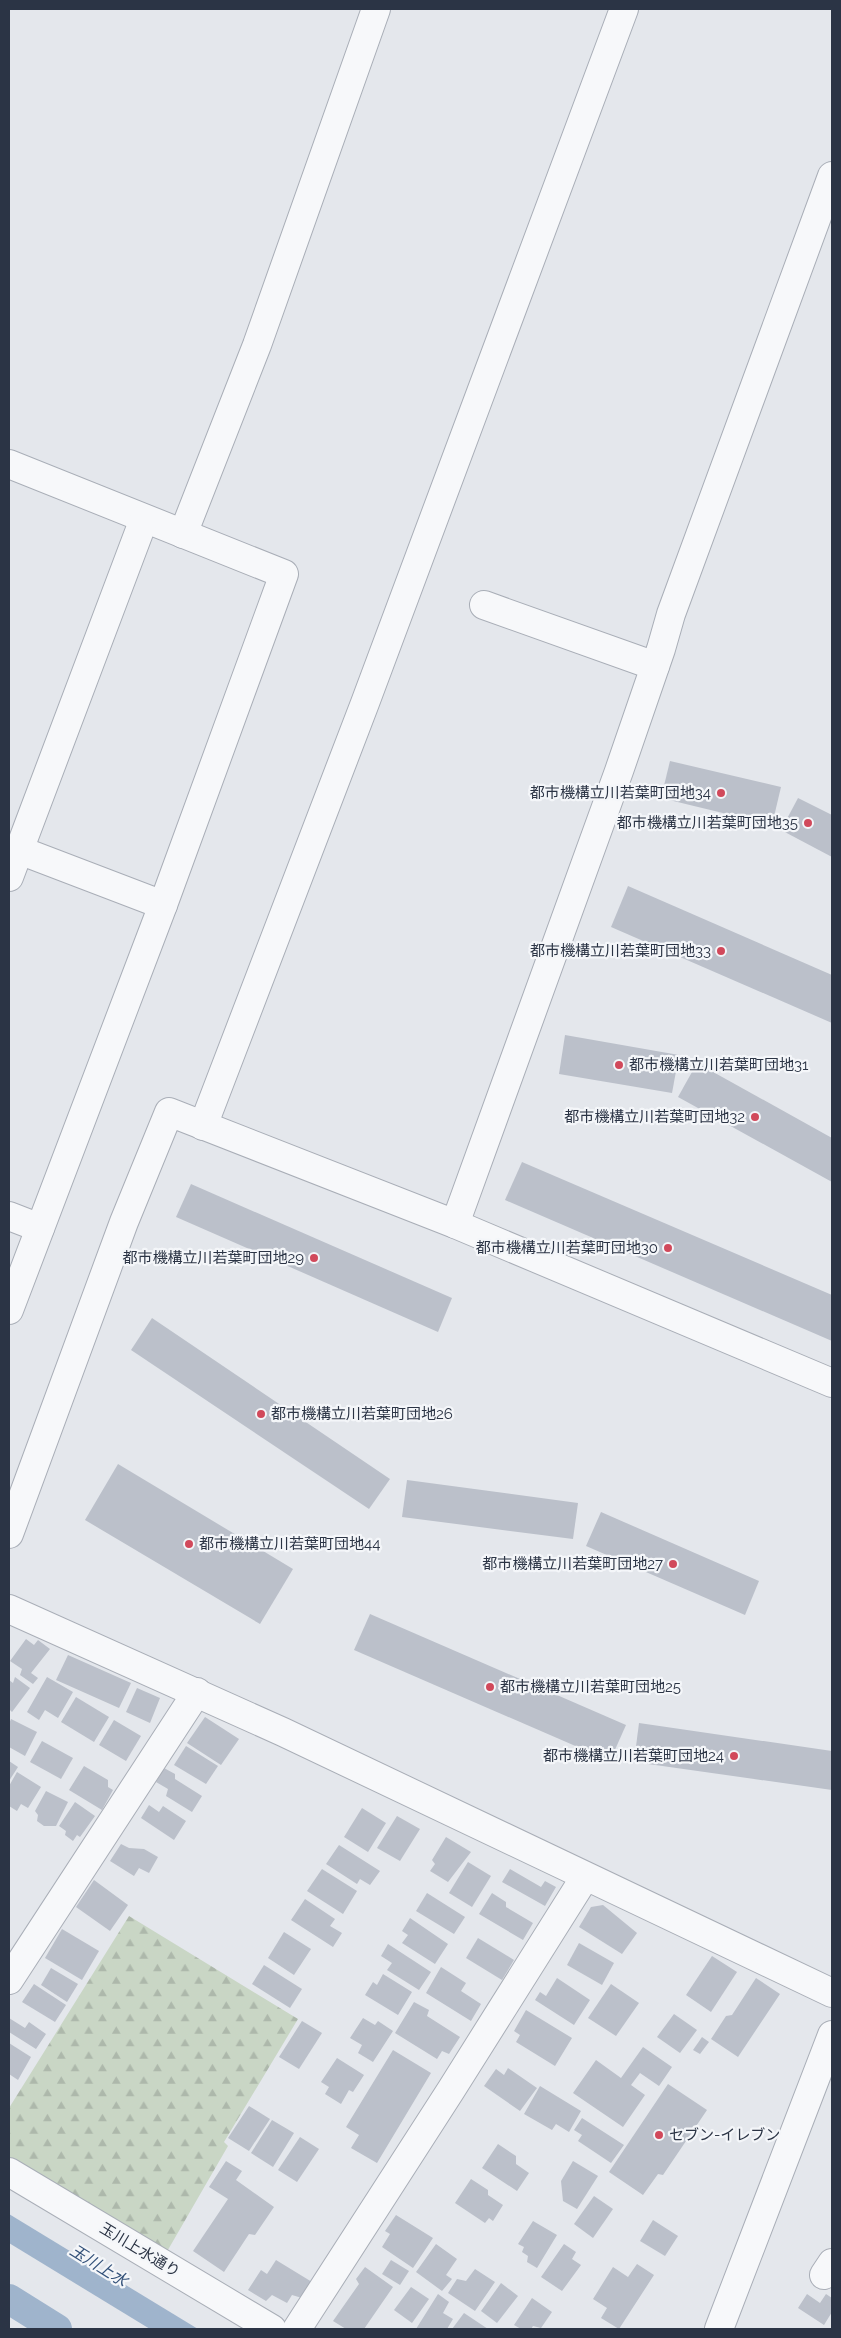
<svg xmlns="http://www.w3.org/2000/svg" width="841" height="2338" viewBox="0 0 841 2338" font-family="Raleway,'Noto Sans JP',sans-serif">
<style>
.forest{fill:url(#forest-firs)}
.water{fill:#9fb4cc}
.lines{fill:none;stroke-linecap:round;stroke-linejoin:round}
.canal{stroke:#9fb4cc;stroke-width:30}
.building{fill:#bbc0ca}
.minor-casing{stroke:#a9aeb7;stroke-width:30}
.minor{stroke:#f7f8fa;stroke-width:28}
.poi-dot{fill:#d1495b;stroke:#f4f6f9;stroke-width:2}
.labels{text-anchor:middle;stroke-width:4.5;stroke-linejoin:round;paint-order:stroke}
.poi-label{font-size:15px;fill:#2b3445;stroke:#f4f6f9;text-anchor:end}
.street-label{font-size:15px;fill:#2b3445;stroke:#f4f6f9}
.water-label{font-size:16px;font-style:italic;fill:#34527a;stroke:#f4f6f9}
</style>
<defs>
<pattern id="forest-firs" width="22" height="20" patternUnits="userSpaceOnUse" patternTransform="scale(1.25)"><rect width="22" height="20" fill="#c9d6c5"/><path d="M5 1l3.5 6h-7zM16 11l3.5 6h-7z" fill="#adb8ab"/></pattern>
</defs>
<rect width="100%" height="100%" fill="#e4e7ec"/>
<!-- forest -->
<path class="forest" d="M 129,1916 L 298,2019 L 224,2142 L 228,2146 L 165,2255 L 9,2160 L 9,2108 Z"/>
<!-- water -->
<path class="water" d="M 9,2214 L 198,2329 L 150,2329 L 9,2243 Z"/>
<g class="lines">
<!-- canal -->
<path class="canal" d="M 9,2299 L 57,2329"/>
</g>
<!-- building -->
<g class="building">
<path d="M 670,761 L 781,787 L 772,825 L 661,798 Z"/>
<path d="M 798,798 L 832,815 L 832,857 L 781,830 Z"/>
<path d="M 628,886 L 832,975 L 832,1023 L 611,927 Z"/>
<path d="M 565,1035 L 679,1055 L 672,1093 L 559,1074 Z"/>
<path d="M 697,1063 L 832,1138 L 832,1182 L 678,1097 Z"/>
<path d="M 522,1162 L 832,1295 L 832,1341 L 505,1200 Z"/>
<path d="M 191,1184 L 452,1298 L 438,1332 L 176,1217 Z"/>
<path d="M 152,1318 L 390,1479 L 369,1509 L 131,1350 Z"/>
<path d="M 118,1464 L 293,1569 L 260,1624 L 85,1520 Z"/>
<path d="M 407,1480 L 578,1503 L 573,1539 L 402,1517 Z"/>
<path d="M 601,1512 L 759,1581 L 745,1615 L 586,1546 Z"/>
<path d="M 370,1614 L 626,1725 L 610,1761 L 354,1650 Z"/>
<path d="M 26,1639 L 34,1645 L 38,1640 L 50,1649 L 31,1673 L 38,1678 L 33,1684 L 20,1675 L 22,1669 L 10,1661 Z"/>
<path d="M 68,1655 L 131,1683 L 119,1708 L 56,1680 Z"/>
<path d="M 15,1677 L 30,1688 L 12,1712 L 9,1709 L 9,1680 L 13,1683 Z"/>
<path d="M 47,1677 L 73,1692 L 58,1718 L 45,1710 L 39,1720 L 27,1712 Z"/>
<path d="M 137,1688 L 160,1698 L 150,1723 L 126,1712 Z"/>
<path d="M 76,1697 L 109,1717 L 94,1742 L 61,1722 Z"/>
<path d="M 205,1717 L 239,1739 L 221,1765 L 187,1743 Z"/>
<path d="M 11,1719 L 37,1732 L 25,1756 L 9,1747 L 9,1724 Z"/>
<path d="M 114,1720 L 141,1736 L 126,1761 L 99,1745 Z"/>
<path d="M 639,1723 L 832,1751 L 832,1790 L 634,1762 Z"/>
<path d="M 42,1741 L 73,1758 L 61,1779 L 30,1762 Z"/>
<path d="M 186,1746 L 218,1766 L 206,1784 L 174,1765 Z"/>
<path d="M 9,1761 L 18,1767 L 9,1781 Z"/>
<path d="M 84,1766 L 108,1780 L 108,1787 L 113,1790 L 102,1810 L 69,1790 Z"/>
<path d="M 164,1768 L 175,1774 L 175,1779 L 202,1796 L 192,1812 L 166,1796 L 168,1789 L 156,1782 Z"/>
<path d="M 17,1772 L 41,1787 L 28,1808 L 21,1804 L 17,1811 L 9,1806 L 9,1786 Z"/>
<path d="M 46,1791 L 68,1802 L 56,1826 L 44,1826 L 37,1821 L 38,1815 L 35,1811 Z"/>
<path d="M 75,1802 L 95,1816 L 80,1837 L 77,1835 L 73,1841 L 65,1835 L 66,1831 L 59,1826 Z"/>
<path d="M 149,1805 L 159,1812 L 163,1806 L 186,1821 L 174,1840 L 141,1818 Z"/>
<path d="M 362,1808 L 386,1823 L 368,1852 L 344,1837 Z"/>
<path d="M 397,1816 L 420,1829 L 400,1861 L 377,1848 Z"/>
<path d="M 446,1837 L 471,1852 L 448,1882 L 430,1871 L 435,1864 L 432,1860 Z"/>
<path d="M 121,1844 L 129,1848 L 144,1849 L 158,1857 L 149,1873 L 139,1868 L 134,1876 L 110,1861 Z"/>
<path d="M 339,1845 L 380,1871 L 370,1885 L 360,1879 L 357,1884 L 326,1864 Z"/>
<path d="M 468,1862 L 491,1876 L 472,1907 L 449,1893 Z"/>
<path d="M 322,1869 L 357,1891 L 343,1914 L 307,1891 Z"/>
<path d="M 510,1869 L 541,1887 L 545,1881 L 556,1887 L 545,1906 L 502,1882 Z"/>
<path d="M 94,1880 L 128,1905 L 110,1931 L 76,1907 Z"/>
<path d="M 427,1893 L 465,1917 L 454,1934 L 416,1911 Z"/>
<path d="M 492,1893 L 506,1902 L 506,1907 L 533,1923 L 523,1940 L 479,1914 Z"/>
<path d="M 305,1899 L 335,1919 L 330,1926 L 342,1933 L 333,1947 L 291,1920 Z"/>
<path d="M 603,1905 L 637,1933 L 622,1954 L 579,1927 L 591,1907 Z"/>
<path d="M 410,1918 L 448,1944 L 435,1964 L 402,1943 L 408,1935 L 402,1931 Z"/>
<path d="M 62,1929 L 99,1951 L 82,1980 L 45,1958 Z"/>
<path d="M 284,1932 L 311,1949 L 294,1975 L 268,1958 Z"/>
<path d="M 478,1938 L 514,1960 L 502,1980 L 466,1958 Z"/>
<path d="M 579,1943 L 614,1963 L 602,1985 L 567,1965 Z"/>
<path d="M 388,1944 L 431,1972 L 419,1990 L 387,1970 L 392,1963 L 381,1956 Z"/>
<path d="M 712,1956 L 737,1972 L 711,2012 L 686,1995 Z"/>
<path d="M 264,1965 L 302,1989 L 290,2008 L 252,1984 Z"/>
<path d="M 441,1967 L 466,1983 L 461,1991 L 481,2004 L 471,2021 L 426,1993 Z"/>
<path d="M 51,1968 L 78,1984 L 67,2002 L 41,1985 Z"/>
<path d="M 383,1974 L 412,1992 L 398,2015 L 365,1995 L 373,1982 L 377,1985 Z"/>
<path d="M 557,1978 L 590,2000 L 574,2025 L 535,2000 L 540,1992 L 546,1996 Z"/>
<path d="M 756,1978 L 780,1994 L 738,2057 L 711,2039 L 726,2016 L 732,2015 Z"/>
<path d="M 34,1984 L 66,2005 L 55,2022 L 22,2002 Z"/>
<path d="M 611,1984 L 639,2003 L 616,2036 L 588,2018 Z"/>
<path d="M 414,2002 L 429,2010 L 427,2016 L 460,2037 L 449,2054 L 442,2051 L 437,2059 L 395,2033 Z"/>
<path d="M 526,2010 L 572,2038 L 555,2066 L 516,2042 L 520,2035 L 514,2031 Z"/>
<path d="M 674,2014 L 697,2030 L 680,2053 L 657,2037 Z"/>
<path d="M 9,2018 L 25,2028 L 29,2022 L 46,2034 L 36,2049 L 9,2032 Z"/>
<path d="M 363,2018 L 375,2025 L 378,2021 L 393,2031 L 373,2062 L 358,2053 L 362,2045 L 350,2038 Z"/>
<path d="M 302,2021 L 322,2033 L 299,2069 L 279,2057 Z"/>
<path d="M 702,2037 L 709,2042 L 700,2054 L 693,2050 Z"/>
<path d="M 9,2043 L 31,2057 L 18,2080 L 9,2074 Z"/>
<path d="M 643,2047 L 672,2067 L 659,2086 L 640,2073 L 631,2085 L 645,2095 L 623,2127 L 573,2093 L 596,2060 L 621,2078 Z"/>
<path d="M 393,2050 L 431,2073 L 377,2163 L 351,2148 L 359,2135 L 346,2127 Z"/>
<path d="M 337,2058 L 364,2075 L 353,2092 L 349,2090 L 341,2104 L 325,2094 L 329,2087 L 321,2082 Z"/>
<path d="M 508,2068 L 537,2088 L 520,2111 L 484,2086 L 496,2069 L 504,2075 Z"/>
<path d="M 668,2084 L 707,2110 L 663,2175 L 658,2174 L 643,2195 L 609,2172 Z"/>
<path d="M 540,2086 L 581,2111 L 569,2132 L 556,2124 L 552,2130 L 524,2114 Z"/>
<path d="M 249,2106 L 270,2119 L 249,2151 L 228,2138 Z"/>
<path d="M 582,2118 L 624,2145 L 611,2163 L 578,2141 L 582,2135 L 574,2130 Z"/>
<path d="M 272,2120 L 294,2133 L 273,2167 L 251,2153 Z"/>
<path d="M 300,2137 L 319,2149 L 297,2182 L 278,2170 Z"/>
<path d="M 498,2144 L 516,2156 L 516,2164 L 529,2173 L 517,2191 L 482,2168 Z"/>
<path d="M 226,2161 L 242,2171 L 236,2180 L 274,2207 L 255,2235 L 249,2234 L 224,2272 L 193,2251 L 228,2199 L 209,2187 Z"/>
<path d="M 573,2161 L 598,2176 L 577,2209 L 563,2201 L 561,2181 Z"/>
<path d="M 471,2179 L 488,2190 L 488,2195 L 503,2205 L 493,2221 L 489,2218 L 485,2223 L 455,2203 Z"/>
<path d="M 594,2196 L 613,2209 L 593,2238 L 574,2224 Z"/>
<path d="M 396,2215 L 433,2238 L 413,2268 L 382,2247 L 390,2234 L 385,2231 Z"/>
<path d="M 653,2220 L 678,2236 L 665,2256 L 640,2241 Z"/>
<path d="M 533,2221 L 557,2235 L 537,2268 L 527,2262 L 528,2256 L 522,2252 L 524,2247 L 518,2244 Z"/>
<path d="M 436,2244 L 457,2259 L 446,2275 L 452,2279 L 442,2291 L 416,2272 Z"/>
<path d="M 564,2244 L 576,2252 L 572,2259 L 581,2265 L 562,2291 L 541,2277 Z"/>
<path d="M 276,2260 L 312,2282 L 302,2298 L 292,2295 L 287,2303 L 272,2295 L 266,2301 L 248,2290 L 261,2270 L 267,2274 Z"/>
<path d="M 391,2260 L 409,2271 L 400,2285 L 382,2274 Z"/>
<path d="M 637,2264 L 654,2275 L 619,2329 L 601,2318 L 607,2308 L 593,2299 L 613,2267 L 628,2277 Z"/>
<path d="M 365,2267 L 393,2287 L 364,2329 L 346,2329 L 333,2321 L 359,2284 L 356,2279 Z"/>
<path d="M 475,2269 L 495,2282 L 475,2311 L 448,2293 L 457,2279 L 466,2281 Z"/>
<path d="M 501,2283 L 518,2296 L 497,2323 L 481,2311 Z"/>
<path d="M 411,2287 L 429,2299 L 412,2323 L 394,2310 Z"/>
<path d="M 438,2294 L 449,2302 L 443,2313 L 453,2319 L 447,2329 L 416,2329 Z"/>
<path d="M 807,2294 L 820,2303 L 826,2294 L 832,2298 L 832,2312 L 824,2325 L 798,2308 Z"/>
<path d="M 532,2298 L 552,2312 L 541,2328 L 533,2326 L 531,2329 L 521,2329 L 514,2325 Z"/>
<path d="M 464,2313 L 488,2329 L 452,2329 Z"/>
</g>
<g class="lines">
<defs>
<g id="minor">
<path d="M 9,464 L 284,574 L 163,905 L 9,1310"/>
<path d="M 183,534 L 257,345 L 376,9"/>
<path d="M 484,605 L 655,666"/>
<path d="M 19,850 L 163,905"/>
<path d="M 9,877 L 144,519"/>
<path d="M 203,1126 L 365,703 L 624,9"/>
<path d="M 9,1216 L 40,1228"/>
<path d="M 455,1224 L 619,771 L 661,649 L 671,614 L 832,176"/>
<path d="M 9,1534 L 124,1222 L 169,1112 L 455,1224 L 832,1383"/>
<path d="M 9,1609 L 283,1732 L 832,1993"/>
<path d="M 9,1980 L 197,1692"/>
<path d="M 9,2172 L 272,2329"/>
<path d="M 824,2275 L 832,2263"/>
<path d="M 297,2329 L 451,2090 L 585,1877"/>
<path d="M 719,2329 L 832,2035"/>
</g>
</defs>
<!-- minor casing -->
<use href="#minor" class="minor-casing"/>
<!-- minor -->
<use href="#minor" class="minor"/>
</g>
<!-- markers -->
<g class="poi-dot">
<circle cx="721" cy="793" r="5"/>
<circle cx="808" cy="823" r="5"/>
<circle cx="721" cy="951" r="5"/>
<circle cx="619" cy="1065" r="5"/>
<circle cx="755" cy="1117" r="5"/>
<circle cx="668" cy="1248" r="5"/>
<circle cx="314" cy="1258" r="5"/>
<circle cx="261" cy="1414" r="5"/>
<circle cx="189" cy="1544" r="5"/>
<circle cx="673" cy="1564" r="5"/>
<circle cx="490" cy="1687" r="5"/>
<circle cx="734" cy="1756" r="5"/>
<circle cx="659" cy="2135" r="5"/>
</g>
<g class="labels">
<!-- poi labels -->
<g class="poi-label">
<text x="711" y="798">都市機構立川若葉町団地34</text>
<text x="798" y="828">都市機構立川若葉町団地35</text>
<text x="711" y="956">都市機構立川若葉町団地33</text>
<text x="629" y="1070" text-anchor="start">都市機構立川若葉町団地31</text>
<text x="745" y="1122">都市機構立川若葉町団地32</text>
<text x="658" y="1253">都市機構立川若葉町団地30</text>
<text x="304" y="1263">都市機構立川若葉町団地29</text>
<text x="271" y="1419" text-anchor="start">都市機構立川若葉町団地26</text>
<text x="199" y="1549" text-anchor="start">都市機構立川若葉町団地44</text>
<text x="663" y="1569">都市機構立川若葉町団地27</text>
<text x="500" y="1692" text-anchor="start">都市機構立川若葉町団地25</text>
<text x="724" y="1761">都市機構立川若葉町団地24</text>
<text x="669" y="2140" text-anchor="start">セブン-イレブン</text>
</g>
<!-- street labels -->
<g class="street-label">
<text transform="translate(140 2250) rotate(31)" y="5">玉川上水通り</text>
</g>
<!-- water labels -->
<g class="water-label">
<text transform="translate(99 2265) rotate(32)" y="6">玉川上水</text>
</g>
</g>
<!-- border -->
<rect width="841" height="2338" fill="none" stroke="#2b3445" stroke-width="20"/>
</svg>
